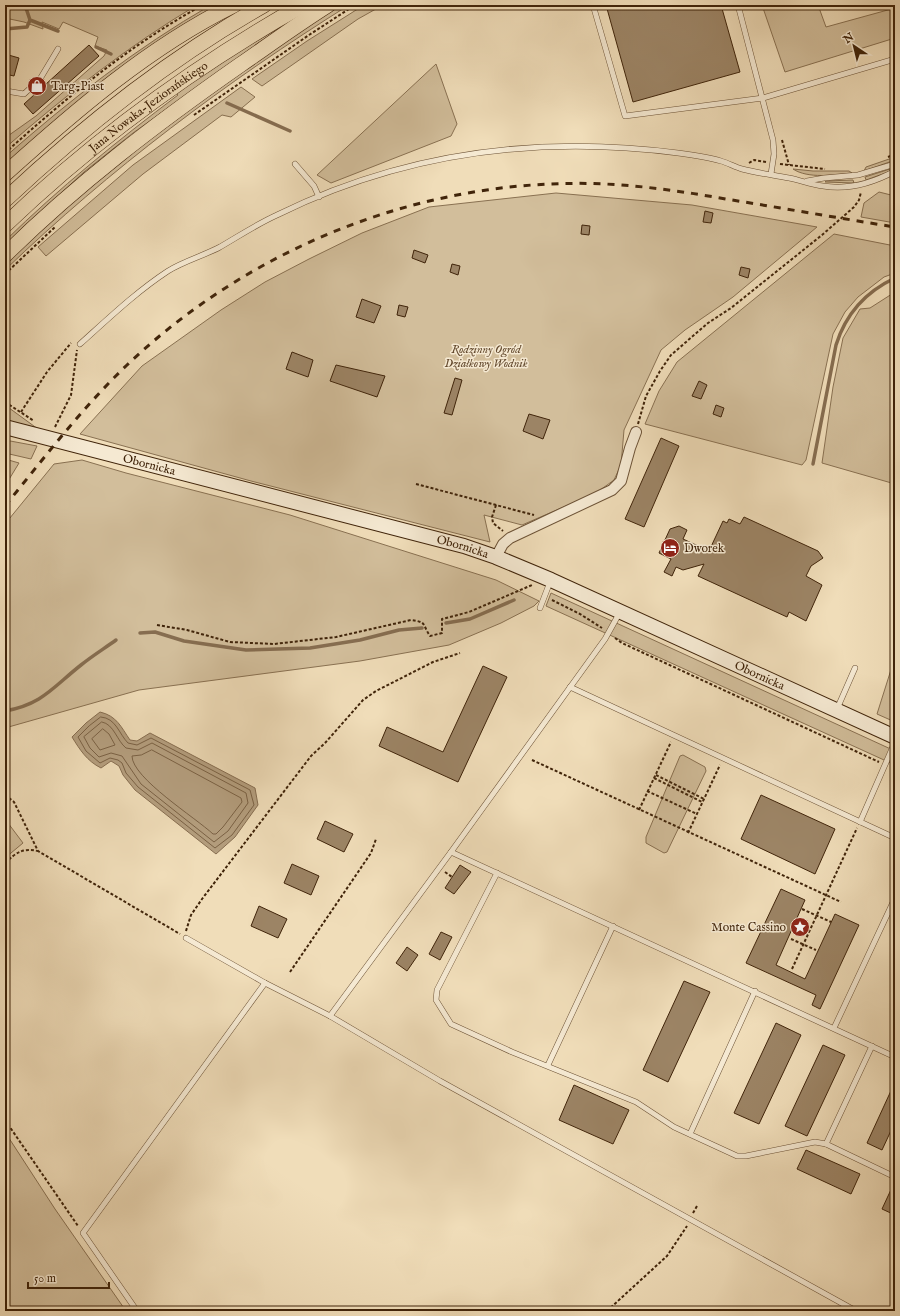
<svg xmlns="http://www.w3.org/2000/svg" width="900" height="1316" viewBox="0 0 900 1316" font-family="'IM FELL English',serif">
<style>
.green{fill:#d2be9b;stroke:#897152}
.water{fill:#b49e7e;stroke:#866d50}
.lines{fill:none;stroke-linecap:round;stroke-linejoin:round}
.shore{stroke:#7a6144;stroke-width:1}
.stream{stroke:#866d50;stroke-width:3.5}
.building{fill:#9c8465;stroke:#40240a}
.lane-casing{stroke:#6c5236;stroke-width:6}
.street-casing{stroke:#6c5236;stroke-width:12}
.secondary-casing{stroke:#40240a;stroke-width:16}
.primary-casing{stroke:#40240a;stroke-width:16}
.path{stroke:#40240a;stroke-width:2;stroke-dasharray:3 2;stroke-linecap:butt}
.lane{stroke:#f5e9d2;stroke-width:5}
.street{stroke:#f5e9d2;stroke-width:10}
.secondary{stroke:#f5e9d2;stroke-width:14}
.primary{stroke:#f0ddb9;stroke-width:15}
.rail{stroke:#40240a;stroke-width:3;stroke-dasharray:7 7;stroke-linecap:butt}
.labels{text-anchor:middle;stroke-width:3;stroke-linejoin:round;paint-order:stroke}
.poi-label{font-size:12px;fill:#40240a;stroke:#f5e9d2;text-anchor:start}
.street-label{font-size:12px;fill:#40240a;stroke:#f5e9d2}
.park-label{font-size:12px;font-style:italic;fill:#644a2e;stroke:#f5e9d2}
</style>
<rect width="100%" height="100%" fill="#f0ddb9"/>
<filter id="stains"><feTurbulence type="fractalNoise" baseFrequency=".005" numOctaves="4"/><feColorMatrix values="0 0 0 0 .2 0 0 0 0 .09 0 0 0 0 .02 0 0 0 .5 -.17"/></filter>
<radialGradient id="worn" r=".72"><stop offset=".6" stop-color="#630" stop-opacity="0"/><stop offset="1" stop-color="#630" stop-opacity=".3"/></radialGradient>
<!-- green -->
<g class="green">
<path d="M 5,5 L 197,5 C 128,46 66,95 5,148 L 5,138 L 36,116 L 104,56 L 107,50 L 95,46 L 98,37 L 63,22 L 59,29 L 42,22 L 43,29 L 24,22 L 5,18 Z"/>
<path d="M 211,5 L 225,5 L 5,166 L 5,157 C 70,100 136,48 211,5 Z"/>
<path d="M 336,5 L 349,5 C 226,82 110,169 5,270 L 5,261 L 109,167 Z"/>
<path d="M 364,5 L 383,5 L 358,19 L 262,86 L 252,79 L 307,41 Z"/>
<path d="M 762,5 L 818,5 L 826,27 L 895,8 L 895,38 L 785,72 Z"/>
<path d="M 281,27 L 133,133 L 84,172 L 5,245 L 5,241 C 59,188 117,141 178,95 L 176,93 L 244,48 Z"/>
<path d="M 436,64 L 457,124 L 451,136 L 331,183 L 317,175 Z"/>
<path d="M 241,87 L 255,97 L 231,117 L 222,115 L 143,174 L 46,256 L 38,247 L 133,165 Z"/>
<path d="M 895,157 L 895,160 L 864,171 L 866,167 Z"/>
<path d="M 793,169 L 813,171 L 849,171 L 852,173 C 835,175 808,179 793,169 Z"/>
<path d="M 890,169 L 891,171 L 866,180 L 865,177 Z"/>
<path d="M 853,180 L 854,183 L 825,182 L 826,181 Z"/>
<path d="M 879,192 L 895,196 L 895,223 L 861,217 L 864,203 Z"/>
<path d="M 556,193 L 692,205 L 817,227 L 733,297 L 685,330 L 661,350 L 624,430 L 621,465 L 614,480 L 596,493 L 522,525 L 484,515 L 490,542 L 251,481 L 80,434 L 142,366 L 221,310 L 265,282 L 309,259 L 362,233 L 429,207 Z"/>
<path d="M 834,234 L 895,246 L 895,273 L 884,277 L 858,297 L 845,312 L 833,334 L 806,460 L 802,465 L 645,424 L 659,391 L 677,362 Z"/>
<path d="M 895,292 L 895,484 L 822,463 L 833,387 L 843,338 L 860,309 L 870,308 Z"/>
<path d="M 5,405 L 38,429 L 5,421 Z"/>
<path d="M 5,440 L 37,446 L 31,459 L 5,453 Z"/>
<path d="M 5,459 L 19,463 L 5,486 Z"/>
<path d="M 82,460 L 126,473 L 290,515 L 496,580 L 539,601 L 534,606 L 501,623 L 449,645 L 360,661 L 139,690 L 5,728 L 5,524 L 54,464 Z"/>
<path d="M 551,593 L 895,751 L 895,765 L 546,606 Z"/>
<path d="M 895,657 L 895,722 L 877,714 Z"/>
<path d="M 683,755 L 705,767 L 706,771 L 667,852 L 664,853 L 646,843 L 646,837 L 680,756 Z"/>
<path d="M 5,819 L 23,843 L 5,858 Z"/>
<path d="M 5,1132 L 55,1209 L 126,1311 L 5,1311 Z"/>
</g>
<!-- water -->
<path class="water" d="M 100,712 C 117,716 121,727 130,740 L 137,741 L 150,733 L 255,788 L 258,805 L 235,837 L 216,854 L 135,790 L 123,775 L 119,766 L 111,761 L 101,768 C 87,761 80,750 72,737 L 86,723 Z"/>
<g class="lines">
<!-- shore -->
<g class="shore">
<path d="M 101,717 C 116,718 119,734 128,743 L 137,745 L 151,738 L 250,790 L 254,805 L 232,835 L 215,848 L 138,787 L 126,773 L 122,763 L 118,760 L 110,758 L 100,763 L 86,751 L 78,737 L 89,726 Z"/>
<path d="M 102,722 C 114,724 117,741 126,748 L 138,750 L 152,743 L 246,793 L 248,803 L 228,831 L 214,842 L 141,784 L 122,756 L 111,753 L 99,757 L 90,748 L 84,737 Z"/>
<path d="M 103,729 L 109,734 L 115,745 L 100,750 L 92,739 Z"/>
<path d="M 152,750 L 241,798 L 242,802 L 223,827 L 216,834 L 213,834 C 196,818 132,778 132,756 L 141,755 Z"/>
</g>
<!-- stream -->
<g class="stream">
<path d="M 25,5 L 30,20 L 58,31"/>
<path d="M 5,29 L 27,27 L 30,20"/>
<path d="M 96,47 L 111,54"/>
<path d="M 227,103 L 290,131"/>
<path d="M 813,464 L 836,345 C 846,313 865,292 895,278"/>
<path d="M 446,623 L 470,619 L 514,600"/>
<path d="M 140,633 L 155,632 L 184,641 L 246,650 L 310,648 L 360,640 L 399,630 L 422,628"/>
<path d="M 5,711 C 43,704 53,687 81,665 C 92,656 105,648 116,640"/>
</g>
</g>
<!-- building -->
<g class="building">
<path d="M 606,5 L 721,5 L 740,72 L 633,102 Z"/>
<path d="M 89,45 L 99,56 L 33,114 L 24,104 Z"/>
<path d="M 5,54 L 19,58 L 14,76 L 5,74 Z"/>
<path d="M 705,211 L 713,213 L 711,223 L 703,222 Z"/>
<path d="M 582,225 L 590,226 L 589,235 L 581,234 Z"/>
<path d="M 414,250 L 428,255 L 425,263 L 412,258 Z"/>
<path d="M 452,264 L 460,266 L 458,275 L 450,272 Z"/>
<path d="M 741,267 L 750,269 L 748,278 L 739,275 Z"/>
<path d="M 362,299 L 381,306 L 374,323 L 356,317 Z"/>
<path d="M 399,305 L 408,307 L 405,317 L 397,315 Z"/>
<path d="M 292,352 L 313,360 L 308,377 L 286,369 Z"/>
<path d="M 336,365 L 385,376 L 377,397 L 330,381 Z"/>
<path d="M 455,378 L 462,380 L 452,415 L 444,413 Z"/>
<path d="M 699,381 L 707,385 L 701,399 L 692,396 Z"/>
<path d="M 716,405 L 724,408 L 721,417 L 713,414 Z"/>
<path d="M 529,414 L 550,420 L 543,439 L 523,431 Z"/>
<path d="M 661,438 L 679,446 L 644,527 L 625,519 Z"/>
<path d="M 744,517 L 818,551 L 823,558 L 811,566 L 806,576 L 822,585 L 806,621 L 789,612 L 787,617 L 698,576 L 704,564 L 683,570 L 676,567 L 672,576 L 664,572 L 671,559 L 659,553 L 670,529 L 679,526 L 687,530 L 683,539 L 709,551 L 723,521 L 727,523 L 729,519 L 740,524 Z"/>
<path d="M 483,666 L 507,677 L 458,782 L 379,746 L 387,727 L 443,752 Z"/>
<path d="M 761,795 L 835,829 L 815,874 L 741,839 Z"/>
<path d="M 325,821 L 353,834 L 344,852 L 317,839 Z"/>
<path d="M 292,864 L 319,876 L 311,895 L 284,883 Z"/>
<path d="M 460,865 L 471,872 L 454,894 L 445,888 Z"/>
<path d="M 781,889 L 805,900 L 776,965 L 805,979 L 835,914 L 859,925 L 820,1009 L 812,1005 L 816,995 L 746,963 Z"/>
<path d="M 259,906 L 287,919 L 278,938 L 251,926 Z"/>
<path d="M 441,932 L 452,937 L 440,960 L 429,954 Z"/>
<path d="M 407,947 L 418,955 L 407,971 L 396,963 Z"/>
<path d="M 684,981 L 710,992 L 668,1082 L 643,1070 Z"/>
<path d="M 776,1023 L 801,1035 L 759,1124 L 734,1113 Z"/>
<path d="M 823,1045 L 845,1055 L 807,1136 L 785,1126 Z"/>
<path d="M 895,1082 L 895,1122 L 882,1150 L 867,1143 Z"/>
<path d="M 574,1085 L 629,1110 L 613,1144 L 559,1120 Z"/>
<path d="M 806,1150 L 860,1174 L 851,1194 L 797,1169 Z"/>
<path d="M 895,1181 L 895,1215 L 882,1209 Z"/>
</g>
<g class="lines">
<defs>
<g id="lane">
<path d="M 593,5 L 625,116 L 763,98 L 895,59"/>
<path d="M 738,5 L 773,140 L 774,154 L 771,174"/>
<path d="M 6,91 L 24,94 L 40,79 L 58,49"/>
<path d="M 295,164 L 314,186 L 319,197"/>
<path d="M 807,181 L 824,178 L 858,175 L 895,164"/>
<path d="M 80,344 C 109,318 136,292 168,271 C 184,261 203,256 220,247 C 239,236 257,224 277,215 C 404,152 539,135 678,153 C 693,155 708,157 721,161 C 728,163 735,167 742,169 C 757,173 774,175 789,178 C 800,180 812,185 823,186 C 848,190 873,183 895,171"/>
<path d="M 540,608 L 550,582"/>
<path d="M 570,687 L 895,838"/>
<path d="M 837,709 L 855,668"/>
<path d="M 860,822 L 895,742"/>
<path d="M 451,852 L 895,1057"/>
<path d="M 497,873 L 437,990 L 436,1000 L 451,1024 L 512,1052 L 636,1102 L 674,1127 L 737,1156 L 746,1156 L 815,1142 L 826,1144 L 895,1177"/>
<path d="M 186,938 L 265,983 L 330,1016 L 440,1081 L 856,1311"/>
<path d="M 330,1016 L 451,852 L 605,639 L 620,612"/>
<path d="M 834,1028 L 895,898"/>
<path d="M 548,1065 L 613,926"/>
<path d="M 690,1134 L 755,991"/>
<path d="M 826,1144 L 872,1046"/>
<path d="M 137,1311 L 83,1233 L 265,983"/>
</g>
<path id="street" d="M 496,557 L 503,544 L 510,538 L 612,490 L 621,481 L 630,448 L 636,432"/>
<g id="secondary">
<path id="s1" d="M 5,427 L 464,546 L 496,557 L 551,580 L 895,737"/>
</g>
<g id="primary">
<path d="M 5,174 C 75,111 149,47 234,5"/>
<path d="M 5,200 C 84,126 170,58 264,5"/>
<path id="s2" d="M 5,225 C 95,139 195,66 303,5"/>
<path d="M 5,255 C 77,184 157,123 240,65 C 269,45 298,24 328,5"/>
</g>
</defs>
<!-- lane casing -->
<use href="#lane" class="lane-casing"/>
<!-- street casing -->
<use href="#street" class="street-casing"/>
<!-- secondary casing -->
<use href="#secondary" class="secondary-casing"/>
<!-- primary casing -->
<use href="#primary" class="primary-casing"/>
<!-- path -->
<g class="path">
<path d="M 194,115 L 309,35 L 355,5"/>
<path d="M 782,140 L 789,165"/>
<path d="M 5,153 C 66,98 131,44 203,5"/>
<path d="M 888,157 L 895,154"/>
<path d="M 749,163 L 754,160 L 766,162"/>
<path d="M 780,164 L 825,169"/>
<path d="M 5,274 L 55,227"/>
<path d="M 5,402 L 34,421"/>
<path d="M 21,412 L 47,372 L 71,343"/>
<path d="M 638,424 L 646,396 L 660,371 L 671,355 L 708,323 L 731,308 L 822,235 L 854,207 L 859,200 L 861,192"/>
<path d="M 55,427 L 71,395 L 77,350"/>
<path d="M 416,484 L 534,515"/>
<path d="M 496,505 L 492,517 L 493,523 L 503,531"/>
<path d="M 552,600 L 580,614 L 602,628"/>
<path d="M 157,625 L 187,630 L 230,642 L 274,644 L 336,637 L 411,620 C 427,622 422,624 430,636 L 442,633 L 442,619 L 469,612 L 532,585"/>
<path d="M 615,638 L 622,643 L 879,762"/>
<path d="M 532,760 L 841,902"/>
<path d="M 656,775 L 704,799"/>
<path d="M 654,778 L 702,802"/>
<path d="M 647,791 L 697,814"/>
<path d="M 5,795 L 14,802 L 38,851 L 180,934"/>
<path d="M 639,810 L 671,742"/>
<path d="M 688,833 L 720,765"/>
<path d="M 5,863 C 17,852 22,848 38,851"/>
<path d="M 445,872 L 452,877"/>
<path d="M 802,909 L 831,922"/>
<path d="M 186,931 L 191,915 L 202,899 L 311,756 L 325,743 L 363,700 L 376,691 L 433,662 L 460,653"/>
<path d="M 791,939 L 816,950"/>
<path d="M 792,969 L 857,828"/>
<path d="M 290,972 L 371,853 L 376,839"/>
<path d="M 5,1120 L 78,1226"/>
<path d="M 693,1213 L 697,1206"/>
<path d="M 607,1311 L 667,1256 L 687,1226"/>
</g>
<!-- lane -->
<use href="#lane" class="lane"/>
<!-- street -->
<use href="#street" class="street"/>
<!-- secondary -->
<use href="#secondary" class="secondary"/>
<!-- primary -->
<use href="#primary" class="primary"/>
<!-- rail -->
<path class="rail" d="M 5,506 C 44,458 82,408 127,365 C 254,244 430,176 605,184 C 646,186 686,192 726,199 C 782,208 838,218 895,227"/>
</g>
<!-- icons -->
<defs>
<symbol id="shop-disc" viewBox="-11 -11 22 22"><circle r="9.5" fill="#8f2418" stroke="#f5e9d2"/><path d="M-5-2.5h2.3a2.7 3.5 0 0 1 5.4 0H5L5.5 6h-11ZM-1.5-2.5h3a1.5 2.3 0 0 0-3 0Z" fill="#fff"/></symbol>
<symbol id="hotel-disc" viewBox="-11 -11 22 22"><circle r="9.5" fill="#8f2418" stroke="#f5e9d2"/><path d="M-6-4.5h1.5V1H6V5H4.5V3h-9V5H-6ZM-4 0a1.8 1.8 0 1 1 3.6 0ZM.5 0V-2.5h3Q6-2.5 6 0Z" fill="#fff"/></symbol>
<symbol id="sight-disc" viewBox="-11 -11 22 22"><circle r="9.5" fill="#8f2418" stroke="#f5e9d2"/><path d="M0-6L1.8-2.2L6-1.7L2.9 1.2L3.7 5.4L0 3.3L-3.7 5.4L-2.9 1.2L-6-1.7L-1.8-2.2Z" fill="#fff"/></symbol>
</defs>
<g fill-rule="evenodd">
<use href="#shop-disc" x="26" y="75" width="22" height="22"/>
<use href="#hotel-disc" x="659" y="537" width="22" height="22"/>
<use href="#sight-disc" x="789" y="916" width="22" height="22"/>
</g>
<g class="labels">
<!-- poi labels -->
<g class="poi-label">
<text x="51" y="90">Targ-Piast</text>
<text x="684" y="552">Dworek</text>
<text x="786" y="931" text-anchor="end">Monte Cassino</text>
</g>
<!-- street labels -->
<g class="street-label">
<text dy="4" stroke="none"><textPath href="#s2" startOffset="186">Jana Nowaka-Jeziorańskiego</textPath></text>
<text dy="4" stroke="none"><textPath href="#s1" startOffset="149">Obornicka</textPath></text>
<text dy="4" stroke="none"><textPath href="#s1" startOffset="473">Obornicka</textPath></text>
<text dy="4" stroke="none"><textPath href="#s1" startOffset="797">Obornicka</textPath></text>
</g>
<!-- park labels -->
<g class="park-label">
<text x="486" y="353">Rodzinny Ogród<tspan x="486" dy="14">Działkowy Wodnik</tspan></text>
</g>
</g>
<!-- margin -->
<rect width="900" height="1316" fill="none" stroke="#f0ddb9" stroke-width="20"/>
<rect x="6" y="6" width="888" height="1304" fill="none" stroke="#40240a" stroke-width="2"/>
<rect x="10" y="10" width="880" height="1296" fill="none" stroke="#40240a"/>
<!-- north arrow -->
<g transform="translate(854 46) rotate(325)" stroke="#f5e9d2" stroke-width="3" paint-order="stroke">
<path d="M0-3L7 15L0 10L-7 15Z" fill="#40240a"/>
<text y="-6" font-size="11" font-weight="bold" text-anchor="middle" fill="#40240a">N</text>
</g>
<!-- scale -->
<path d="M28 1282v6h81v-6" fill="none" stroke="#40240a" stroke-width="2"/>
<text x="34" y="1282" font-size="12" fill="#40240a" stroke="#f5e9d2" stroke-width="3" paint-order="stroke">50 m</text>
<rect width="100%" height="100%" filter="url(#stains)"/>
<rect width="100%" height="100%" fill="url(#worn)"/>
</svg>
